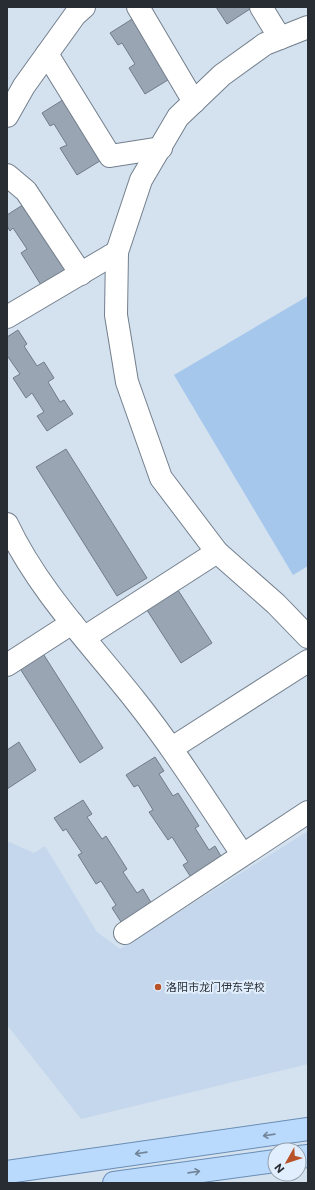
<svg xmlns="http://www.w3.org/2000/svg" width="315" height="1190" viewBox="0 0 315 1190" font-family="Commissioner,'Noto Sans SC',sans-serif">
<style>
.built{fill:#c5d7ec}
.green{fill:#a5c7ec}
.building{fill:#99a5b3;stroke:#707c89}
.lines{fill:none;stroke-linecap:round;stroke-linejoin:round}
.minor-casing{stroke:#737f8c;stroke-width:24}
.major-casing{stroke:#698db5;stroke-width:24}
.minor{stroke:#fff;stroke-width:22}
.major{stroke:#badafd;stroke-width:22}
.oneway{stroke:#718498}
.poi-dot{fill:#b85228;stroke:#e1eefd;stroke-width:1.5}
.labels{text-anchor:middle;stroke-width:4;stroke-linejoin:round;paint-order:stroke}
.poi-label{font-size:11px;fill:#282d33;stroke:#e1eefd;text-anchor:start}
</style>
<rect width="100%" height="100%" fill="#d4e1ef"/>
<!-- built -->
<path class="built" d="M 308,831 L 308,1064 L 81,1119 L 7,1025 L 7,841 L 34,853 L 45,846 L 97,932 L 120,949 Z"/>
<!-- green -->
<path class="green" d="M 308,296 L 308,566 L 293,575 L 174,375 Z"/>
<!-- building -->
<g class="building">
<path d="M 216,7 L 253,7 L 227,24 Z"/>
<path d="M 137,16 L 176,75 L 145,94 L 129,68 L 135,64 L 122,43 L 118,45 L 110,33 Z"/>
<path d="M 69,96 L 108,156 L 77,175 L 60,148 L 67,145 L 54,124 L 50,126 L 42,113 Z"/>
<path d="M 29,201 L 77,274 L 46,293 L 21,253 L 27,249 L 13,228 L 10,231 L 7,226 L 7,215 Z"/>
<path d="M 18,330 L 27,344 L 24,346 L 37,366 L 44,362 L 54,378 L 48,382 L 60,402 L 64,400 L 73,414 L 47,431 L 37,416 L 44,412 L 32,393 L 26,398 L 13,378 L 20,374 L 8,357 L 7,358 L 7,337 Z"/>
<path d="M 66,449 L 147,578 L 117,596 L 36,467 Z"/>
<path d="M 176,587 L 212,643 L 181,663 L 145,607 Z"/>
<path d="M 42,652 L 103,748 L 80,763 L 19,667 Z"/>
<path d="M 19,742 L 36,770 L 7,789 L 7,750 Z"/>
<path d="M 155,757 L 164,771 L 159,774 L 173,796 L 178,793 L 199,826 L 195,828 L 209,850 L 215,846 L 225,863 L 194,882 L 183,865 L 188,862 L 172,837 L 168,840 L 149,812 L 153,810 L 138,785 L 134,787 L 126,775 Z"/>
<path d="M 83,800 L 92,814 L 87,817 L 102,839 L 106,836 L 127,869 L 123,872 L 137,893 L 143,889 L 153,906 L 123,925 L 112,908 L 116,905 L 101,881 L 96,884 L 78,855 L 82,853 L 66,829 L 63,831 L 54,818 Z"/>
</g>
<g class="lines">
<defs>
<g id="minor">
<path d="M 138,7 L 194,102"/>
<path d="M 261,7 L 280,38"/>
<path d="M 308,27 L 265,44 L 222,75 L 178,117 L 141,180 L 117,252 L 116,315 L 127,382 L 161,478 L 217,552 L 276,604 L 308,637"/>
<path d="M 47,54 L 110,156 L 161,148"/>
<path d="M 7,116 L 24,86 L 75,15 L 84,7"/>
<path d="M 7,175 L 26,191 L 81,274"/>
<path d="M 7,317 L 117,252"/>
<path d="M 7,524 C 38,590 90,643 135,700 C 174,749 207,802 242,854"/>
<path d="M 85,637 L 217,552"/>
<path d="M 7,665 L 72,623"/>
<path d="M 172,748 L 308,661"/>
<path d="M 125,933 L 308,812"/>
</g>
<g id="major">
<path d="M 299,1157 L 308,1156"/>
<path d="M 7,1172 L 308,1129"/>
<path d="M 114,1183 L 275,1161"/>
</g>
</defs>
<!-- minor casing -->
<use href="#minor" class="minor-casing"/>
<!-- major casing -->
<use href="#major" class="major-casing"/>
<!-- minor -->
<use href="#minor" class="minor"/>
<!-- major -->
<use href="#major" class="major"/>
</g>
<!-- one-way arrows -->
<defs><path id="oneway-shaft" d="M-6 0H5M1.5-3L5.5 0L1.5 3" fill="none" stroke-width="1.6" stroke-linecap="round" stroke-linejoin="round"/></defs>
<g class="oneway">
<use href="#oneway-shaft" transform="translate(269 1135) rotate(172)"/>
<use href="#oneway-shaft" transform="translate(141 1153) rotate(172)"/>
<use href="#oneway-shaft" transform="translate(194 1172) rotate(-8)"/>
</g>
<!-- markers -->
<circle class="poi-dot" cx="158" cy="987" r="4"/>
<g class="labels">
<!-- poi labels -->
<g class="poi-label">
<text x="166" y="991">洛阳市龙门伊东学校</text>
</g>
</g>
<!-- border -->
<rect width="315" height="1190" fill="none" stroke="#282d33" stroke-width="16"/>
<!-- north arrow -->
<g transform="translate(287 1162) rotate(231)"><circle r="19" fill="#e1eefd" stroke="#97a1ac"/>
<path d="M0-3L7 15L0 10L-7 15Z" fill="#b85228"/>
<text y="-6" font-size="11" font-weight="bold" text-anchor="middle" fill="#282d33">N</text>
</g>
</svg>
